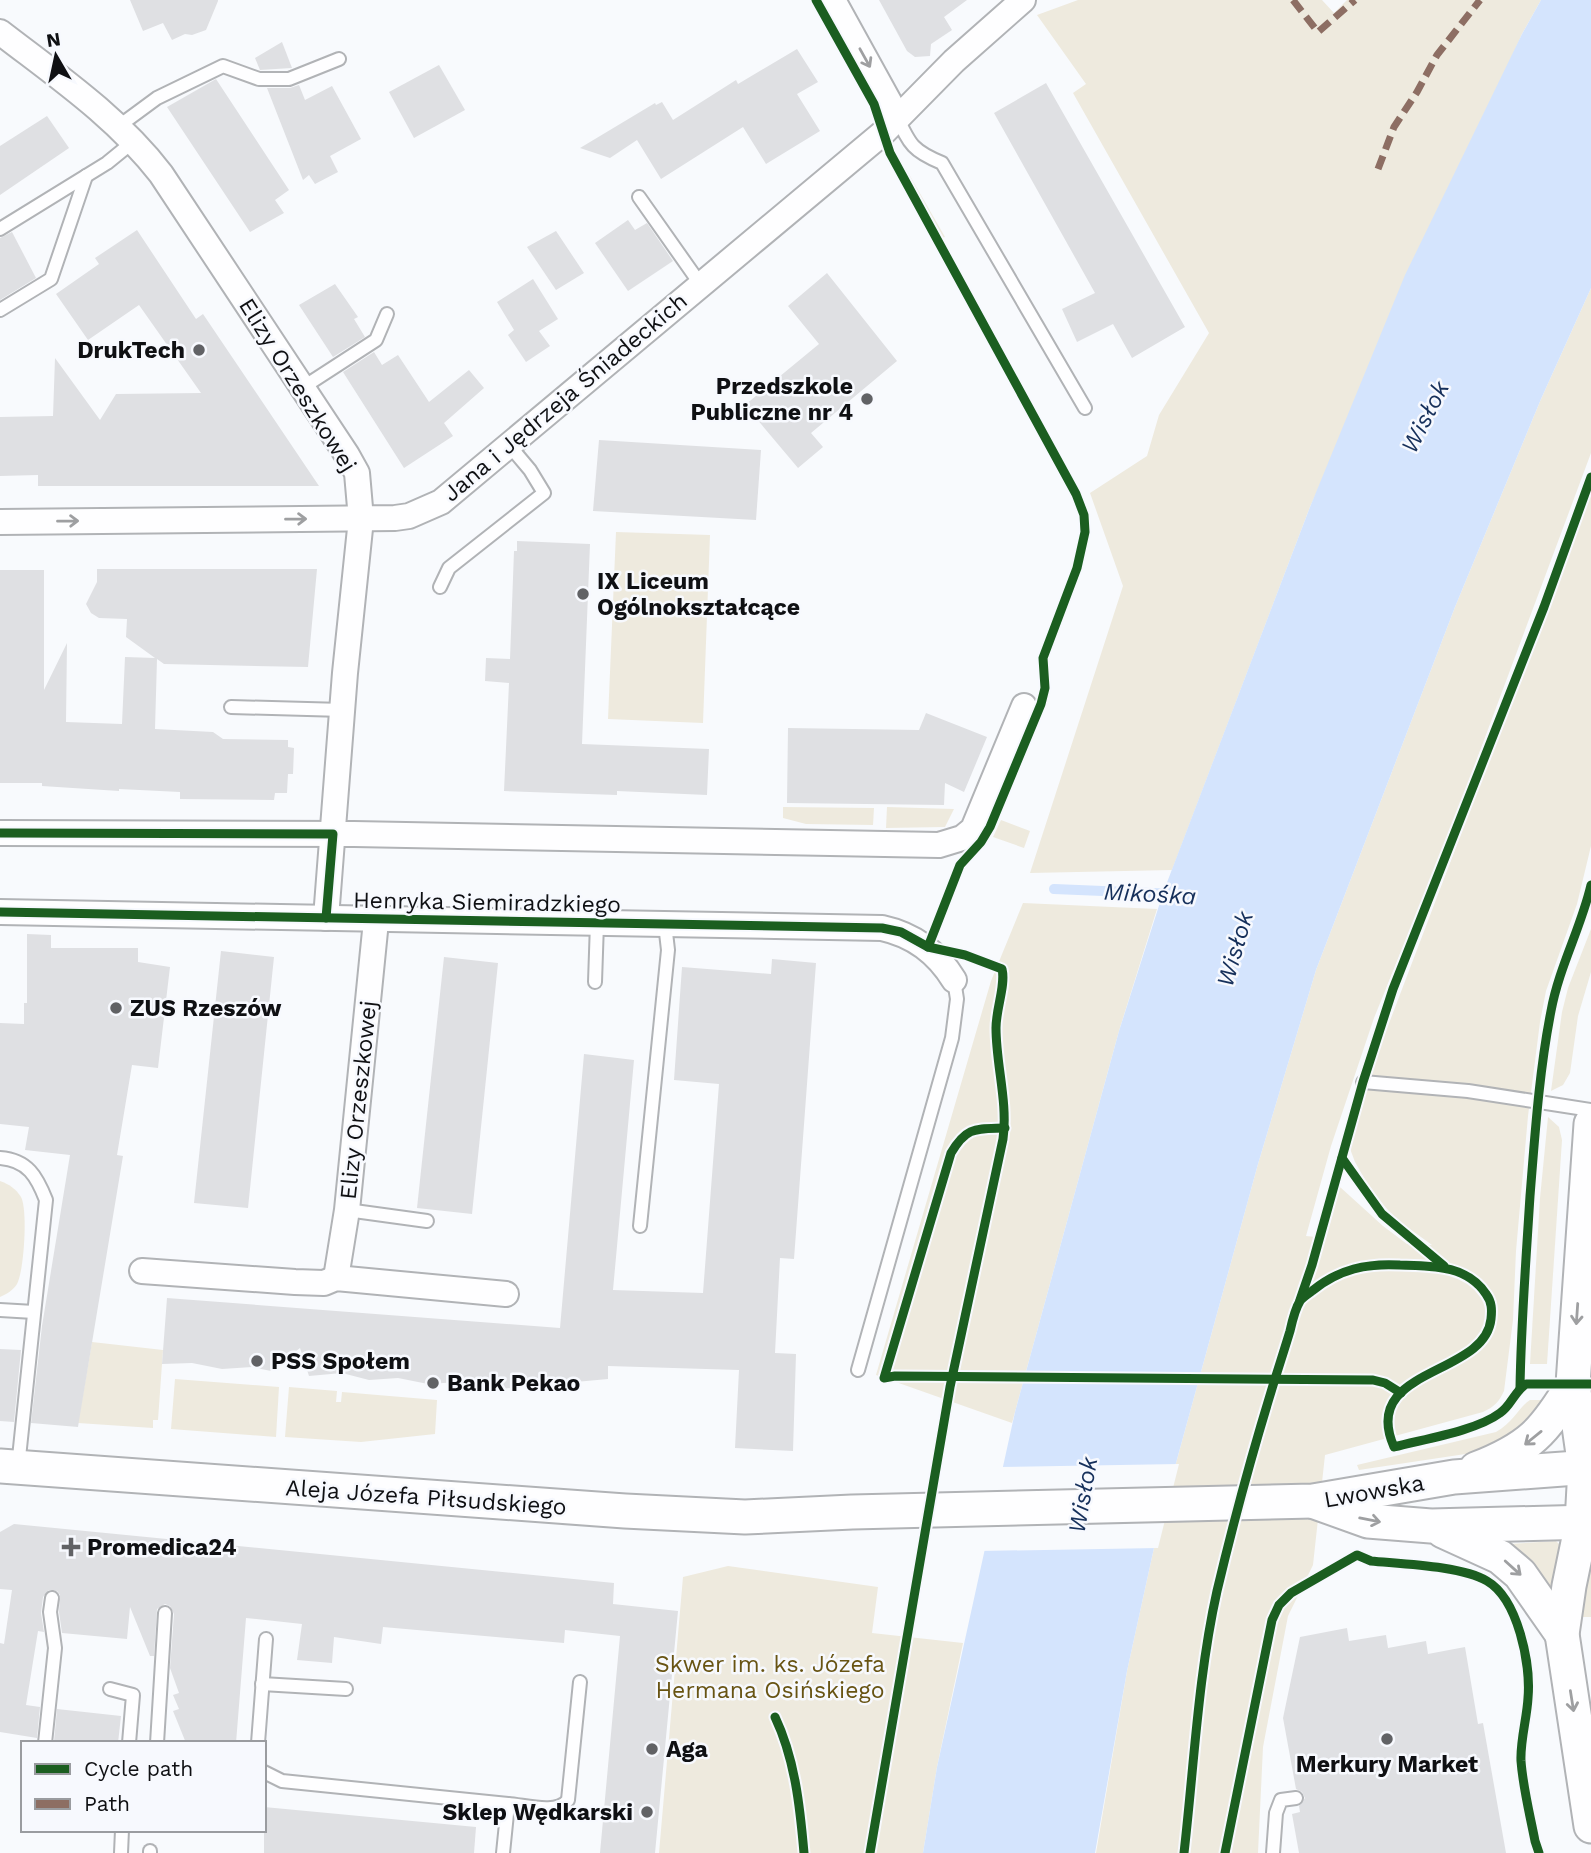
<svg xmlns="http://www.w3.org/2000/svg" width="1591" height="1853" viewBox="0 0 1591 1853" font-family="'Work Sans',sans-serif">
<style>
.green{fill:#eeeade}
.water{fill:#d4e4fd}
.pier{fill:#f8fafd}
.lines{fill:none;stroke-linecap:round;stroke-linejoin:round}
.stream{stroke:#d4e4fd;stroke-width:10}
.building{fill:#dfe0e3}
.lane-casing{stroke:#b1b3b6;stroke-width:16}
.street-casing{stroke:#b1b3b6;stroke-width:28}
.secondary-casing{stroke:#b1b3b6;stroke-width:37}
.lane{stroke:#fefeff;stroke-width:12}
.street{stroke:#fefeff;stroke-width:24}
.secondary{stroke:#fefeff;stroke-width:33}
.quiet{stroke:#8d6e63;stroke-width:7;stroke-dasharray:14 7;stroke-linecap:butt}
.cycleway-casing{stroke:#f7f9fe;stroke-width:13}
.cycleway{stroke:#1b5e20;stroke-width:9}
.oneway{stroke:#9e9fa1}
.poi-dot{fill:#616265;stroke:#f7f9fe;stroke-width:2.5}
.labels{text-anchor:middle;stroke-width:5;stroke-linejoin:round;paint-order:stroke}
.poi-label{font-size:23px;font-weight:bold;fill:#0f1013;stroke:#f7f9fe;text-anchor:start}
.street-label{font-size:23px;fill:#0f1013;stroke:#f7f9fe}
.park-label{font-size:23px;fill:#685413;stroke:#f7f9fe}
.water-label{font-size:24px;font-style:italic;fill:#16305b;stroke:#f7f9fe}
</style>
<rect width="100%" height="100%" fill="#f8fafd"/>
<!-- green -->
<g class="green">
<path d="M 1078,0 L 1322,0 L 1334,13 L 1347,0 L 1541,0 L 1522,34 L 1310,507 L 1172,870 L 1030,873 L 1123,586 L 1090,493 L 1147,456 L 1159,415 L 1209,333 L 1073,93 L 1086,84 L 1037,15 Z"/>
<path d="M 901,164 L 906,169 L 945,237 L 942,238 Z"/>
<path d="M 1591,288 L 1591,453 L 1452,826 L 1374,1018 L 1331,1146 L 1306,1236 L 1326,1238 L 1340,1187 L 1383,1226 L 1407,1244 L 1432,1245 L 1396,1219 L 1372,1192 L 1355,1162 L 1349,1146 L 1380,1047 L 1591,492 L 1591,846 L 1577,904 L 1546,991 L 1540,1022 L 1528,1116 L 1516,1251 L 1513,1320 L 1504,1391 C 1499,1402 1494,1407 1483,1412 L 1325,1455 L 1313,1565 L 1288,1616 L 1263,1747 L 1258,1853 L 1096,1853 L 1127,1671 L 1159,1525 L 1258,1164 L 1316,970 L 1455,607 L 1541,399 Z"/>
<path d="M 616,532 L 710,535 L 703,723 L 608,719 Z"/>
<path d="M 783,807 L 874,808 L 873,825 L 806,824 L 783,818 Z"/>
<path d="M 887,807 L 954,809 L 945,827 L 886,828 Z"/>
<path d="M 1001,820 L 1030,831 L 1024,848 L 993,837 Z"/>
<path d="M 1023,903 L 1157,909 L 1119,1031 L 1012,1423 L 876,1375 L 991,981 Z"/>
<path d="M 1591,929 L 1591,972 L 1578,1016 L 1570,1073 L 1563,1085 L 1551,1091 L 1562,1012 L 1568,988 Z"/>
<path d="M 1548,1117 L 1559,1127 L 1562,1140 L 1547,1364 L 1530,1364 L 1540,1198 Z"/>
<path d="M 0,1181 C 9,1184 16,1189 21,1197 C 28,1210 24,1271 17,1284 C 13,1290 7,1294 0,1297 Z"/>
<path d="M 92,1342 L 163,1350 L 158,1420 L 153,1420 L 153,1428 L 78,1423 Z"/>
<path d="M 175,1379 L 279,1387 L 276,1437 L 171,1429 Z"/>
<path d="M 289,1387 L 337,1391 L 336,1402 L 341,1402 L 342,1392 L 437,1400 L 435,1434 L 361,1442 L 285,1437 Z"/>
<path d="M 1530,1400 L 1542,1400 L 1531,1422 L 1492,1450 L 1359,1470 L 1357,1465 L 1496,1432 C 1514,1422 1518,1408 1530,1400 Z"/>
<path d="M 1556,1541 L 1559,1544 L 1558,1572 L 1554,1596 L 1509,1544 Z"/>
<path d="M 1591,1559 L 1591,1617 L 1580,1617 Z"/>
<path d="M 728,1566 L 878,1587 L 872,1633 L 963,1643 L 937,1767 L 923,1853 L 659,1853 L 683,1577 Z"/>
</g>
<!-- water -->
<path class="water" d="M 1541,0 L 1591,0 L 1591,288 L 1541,399 L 1455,607 L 1316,970 L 1258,1164 L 1159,1525 L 1127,1671 L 1095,1853 L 923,1853 L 937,1767 L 1015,1412 L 1119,1031 L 1163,893 L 1310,507 L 1405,275 L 1522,34 Z"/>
<!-- pier -->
<path class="pier" d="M 1179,1464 L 1158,1548 L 979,1551 L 999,1467 Z"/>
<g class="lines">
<!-- stream -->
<path class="stream" d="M 1054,889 L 1176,894"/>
</g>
<!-- building -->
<g class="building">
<path d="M 130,0 L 218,0 L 218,1 L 206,30 L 192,35 L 185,34 L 172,40 L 163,23 L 143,31 Z"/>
<path d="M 879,0 L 967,0 L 944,17 L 952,30 L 931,44 L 930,56 L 915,57 L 907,51 Z"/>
<path d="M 282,42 L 292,68 L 260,70 L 255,58 Z"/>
<path d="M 797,49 L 818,82 L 797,94 L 820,131 L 766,164 L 743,127 L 661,179 L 637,140 L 610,158 L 580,148 L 655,103 L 656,105 L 662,102 L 673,120 L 736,80 L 738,84 Z"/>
<path d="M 439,65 L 465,110 L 414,138 L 389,92 Z"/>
<path d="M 216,79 L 289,190 L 275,200 L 284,213 L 250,232 L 167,107 Z"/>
<path d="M 1046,83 L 1185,327 L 1132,358 L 1113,324 L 1077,342 L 1062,309 L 1095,293 L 994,113 Z"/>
<path d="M 299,85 L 305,100 L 332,86 L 361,139 L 330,156 L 338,172 L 315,184 L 309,175 L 303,180 L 267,88 L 290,88 Z"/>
<path d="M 47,116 L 69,148 L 0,195 L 0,146 Z"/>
<path d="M 628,220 L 635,230 L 647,223 L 673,261 L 628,291 L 595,243 Z"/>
<path d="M 137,230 L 196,319 L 203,314 L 319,486 L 38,486 L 38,475 L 0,476 L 0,417 L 53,416 L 55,358 L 100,420 L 116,394 L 201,393 L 139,305 L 88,340 L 56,294 L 99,264 L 95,258 Z"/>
<path d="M 556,231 L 584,273 L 556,290 L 527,247 Z"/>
<path d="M 12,232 L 36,278 L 0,300 L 0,238 Z"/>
<path d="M 827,273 L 897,361 L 811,433 L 823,447 L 798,468 L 745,405 L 819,344 L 788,306 Z"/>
<path d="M 533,279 L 558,319 L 539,331 L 550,346 L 526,362 L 508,335 L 514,330 L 497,302 Z"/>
<path d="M 335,284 L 358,317 L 354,319 L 365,337 L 333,357 L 299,305 Z"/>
<path d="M 374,352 L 382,365 L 398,355 L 429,402 L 469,370 L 484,388 L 444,423 L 453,436 L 404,468 L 343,372 Z"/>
<path d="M 599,440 L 761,450 L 756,520 L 593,511 Z"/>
<path d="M 517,541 L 590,544 L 582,744 L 709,749 L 707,795 L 617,791 L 617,795 L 504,791 L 509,683 L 485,681 L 486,658 L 510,659 L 514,551 L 517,551 Z"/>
<path d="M 97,569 L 317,569 L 308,667 L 164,664 L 157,659 L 155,729 L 213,732 L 223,739 L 288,740 L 288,747 L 294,748 L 293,774 L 288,774 L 287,793 L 275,793 L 274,800 L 180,799 L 180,792 L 119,789 L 119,791 L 42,786 L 42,783 L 0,783 L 0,570 L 44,570 L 44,690 L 67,643 L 66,722 L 122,724 L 125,657 L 155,658 L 126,637 L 127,619 L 99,618 L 91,613 L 86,604 L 97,582 Z"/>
<path d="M 926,713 L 987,737 L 964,792 L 945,783 L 944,805 L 787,803 L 788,728 L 919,730 Z"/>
<path d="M 27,934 L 51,935 L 51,948 L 138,948 L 138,962 L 170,967 L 158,1068 L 132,1065 L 117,1155 L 123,1156 L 78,1427 L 31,1423 L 42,1326 L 70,1155 L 25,1150 L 29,1127 L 0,1124 L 0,1023 L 24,1024 L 24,1003 L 27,1003 Z"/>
<path d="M 221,951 L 274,957 L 248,1208 L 194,1203 Z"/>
<path d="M 444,957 L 498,963 L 472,1214 L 417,1208 Z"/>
<path d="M 772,959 L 816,963 L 794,1259 L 780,1258 L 775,1353 L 796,1354 L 793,1451 L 735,1448 L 739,1370 L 608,1366 L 608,1379 L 488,1390 L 459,1382 L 428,1384 L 398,1378 L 369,1380 L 342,1373 L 309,1376 L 300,1348 L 271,1371 L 252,1367 L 222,1369 L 192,1363 L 162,1364 L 167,1298 L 560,1328 L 584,1054 L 634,1060 L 613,1290 L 703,1293 L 719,1084 L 674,1080 L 682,967 L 771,974 Z"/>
<path d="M 0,1349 L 21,1350 L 14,1422 L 0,1421 Z"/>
<path d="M 14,1524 L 614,1583 L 613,1604 L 678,1611 L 655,1853 L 600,1853 L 620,1636 L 565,1630 L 564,1643 L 383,1627 L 381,1644 L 334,1637 L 332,1663 L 297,1660 L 302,1624 L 246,1618 L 236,1743 L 186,1743 L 173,1711 L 179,1709 L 173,1695 L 179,1693 L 170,1668 L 174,1614 L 170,1606 L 165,1604 L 157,1609 L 154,1656 L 150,1656 L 130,1607 L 127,1639 L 62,1633 L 59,1612 L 60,1595 L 57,1591 L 49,1590 L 43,1597 L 41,1613 L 44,1632 L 38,1631 L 26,1705 L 40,1707 L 37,1738 L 0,1732 L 0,1643 L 4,1644 L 12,1590 L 0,1589 L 0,1532 Z"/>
<path d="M 1347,1628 L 1349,1641 L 1386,1635 L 1388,1648 L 1426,1641 L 1428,1654 L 1465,1647 L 1478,1724 L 1483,1723 L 1506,1853 L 1299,1853 L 1292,1814 L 1300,1812 L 1299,1806 L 1305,1798 L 1302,1792 L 1296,1789 L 1283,1718 L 1300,1637 Z"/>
<path d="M 57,1709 L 121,1716 L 118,1743 L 54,1741 Z"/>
<path d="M 264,1807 L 476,1827 L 474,1853 L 264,1853 Z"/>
</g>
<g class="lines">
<defs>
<g id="lane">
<path d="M 897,117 C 910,145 913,151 942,163 L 1085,408"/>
<path d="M 119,126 L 157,98 L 223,66 L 259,79 L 289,79 L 339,59"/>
<path d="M 639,197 L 701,285"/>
<path d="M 0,229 L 107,163 L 134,141"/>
<path d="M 0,310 L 51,279 L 86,176"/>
<path d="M 302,388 L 376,340 L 387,314"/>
<path d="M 440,587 L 449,568 L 544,493 L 530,470 L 509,445"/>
<path d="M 231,707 L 343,710"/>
<path d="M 595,982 L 597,923"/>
<path d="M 1363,1082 L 1468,1091 L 1591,1110"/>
<path d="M 0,1158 C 28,1160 37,1177 46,1200 L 18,1467"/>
<path d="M 347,1210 L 427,1221"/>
<path d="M 640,1226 L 668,950 L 665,924"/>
<path d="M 0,1310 L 34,1312"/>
<path d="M 858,1370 L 952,1038 L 957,999 L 954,980"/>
<path d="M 262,1684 L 346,1689"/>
<path d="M 110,1689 L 133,1695 L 129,1743"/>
<path d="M 45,1743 L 55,1648 L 50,1612 L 52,1598"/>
<path d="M 157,1743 L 165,1613"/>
<path d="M 258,1743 L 266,1639"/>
<path d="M 264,1772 L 282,1781 L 508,1804 L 503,1853"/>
<path d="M 508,1804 C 525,1805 557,1815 568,1800 L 580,1682"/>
<path d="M 121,1853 L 122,1830"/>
<path d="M 150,1853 L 150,1851"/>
<path d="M 1273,1853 L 1276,1813 L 1281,1800 L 1296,1798"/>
</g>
<g id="street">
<path d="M 833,0 L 897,116"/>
<path d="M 0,32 C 57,76 116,116 161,174 L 347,455 L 357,473 L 361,519 L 345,673 L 326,918"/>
<path d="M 0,522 L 395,518 L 409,516 L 441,502 L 884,132 L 954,61 L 1023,0"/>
<path d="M 0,833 L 354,834 L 939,845 L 962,838 L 973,829 L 1024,706"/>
<path d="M 0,912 L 882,928 C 914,935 937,952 954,980"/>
<path d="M 142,1271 L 295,1282 L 324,1283 L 336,1278 L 506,1294"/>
<path d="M 336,1278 L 347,1210 L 376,921"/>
</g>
<g id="secondary">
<path d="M 1591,1124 L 1573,1384 L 1585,1468 L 1582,1523 L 1569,1586 L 1562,1634 L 1591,1826"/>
<path d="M 0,1466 L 625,1511 L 745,1517 L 852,1512 L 1313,1501 L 1454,1477 L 1591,1467"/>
<path d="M 1476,1469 C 1530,1448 1544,1432 1573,1384"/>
<path d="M 1315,1502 L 1368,1521 L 1431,1526 L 1591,1522"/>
<path d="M 1443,1531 L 1500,1557 L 1520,1574 L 1562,1634"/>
</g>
</defs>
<!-- lane casing -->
<use href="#lane" class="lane-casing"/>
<!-- street casing -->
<use href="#street" class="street-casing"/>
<!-- secondary casing -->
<use href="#secondary" class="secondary-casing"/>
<!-- lane -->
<use href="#lane" class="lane"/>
<!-- street -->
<use href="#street" class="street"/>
<!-- secondary -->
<use href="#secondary" class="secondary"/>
<!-- quiet -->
<g class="quiet">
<path d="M 1293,0 L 1318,32 L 1355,0"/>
<path d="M 1378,169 L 1394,127 L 1417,92 L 1437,55 L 1480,0"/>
</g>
<defs>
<g id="cycleway">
<path d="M 816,0 L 874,104 L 890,153 L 1076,494 L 1084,515 L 1085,532 L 1077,568 L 1043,658 L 1045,688 L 1041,704 L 990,827 L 981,842 L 960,865 L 928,947"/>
<path d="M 0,833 L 333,834 L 326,918"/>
<path d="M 0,912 L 882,928 L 901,932 L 928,947 L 965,955 L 1002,969 C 1006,985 996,1008 996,1028 C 996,1065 1008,1102 1003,1139 L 950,1387 L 870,1853"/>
<path d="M 1005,1128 C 976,1129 967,1126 951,1153 L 884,1378 L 895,1376 L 1373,1380 L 1385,1383 L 1401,1393"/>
<path d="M 1342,1158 L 1382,1214 L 1444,1266"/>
<path d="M 1300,1300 L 1312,1265 L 1363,1082 L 1393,989 L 1544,607 L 1591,477"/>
<path d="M 1520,1388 C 1521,1324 1526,1260 1530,1196 C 1535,1134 1539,1072 1551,1011 C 1559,967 1581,928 1591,885"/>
<path d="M 775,1717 C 795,1759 800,1807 804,1853"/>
<path d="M 1184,1853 C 1194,1766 1198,1676 1217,1591 C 1233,1524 1251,1457 1271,1392 C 1277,1372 1284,1351 1290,1331 C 1292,1322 1295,1309 1300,1301 C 1303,1297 1308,1294 1312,1291 C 1339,1269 1367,1263 1400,1265 C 1432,1266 1467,1265 1486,1294 C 1492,1302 1492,1310 1491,1319 C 1485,1377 1359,1367 1394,1447 C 1424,1439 1476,1431 1500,1413 C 1511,1406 1514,1392 1526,1384 L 1591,1384"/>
<path d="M 1225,1853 L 1272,1620 L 1279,1605 L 1291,1593 L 1357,1555 L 1371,1561 C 1402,1564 1462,1566 1487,1581 C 1518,1599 1531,1664 1528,1698 C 1527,1718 1520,1741 1521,1761 C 1523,1788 1530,1815 1535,1841 L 1539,1853"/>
</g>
</defs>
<!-- cycleway casing -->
<use href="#cycleway" class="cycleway-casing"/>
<!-- cycleway -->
<use href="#cycleway" class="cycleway"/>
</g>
<!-- one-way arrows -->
<defs><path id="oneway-shaft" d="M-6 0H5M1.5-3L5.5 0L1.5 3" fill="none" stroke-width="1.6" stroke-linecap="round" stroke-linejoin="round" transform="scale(1.75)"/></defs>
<g class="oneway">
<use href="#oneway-shaft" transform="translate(865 58) rotate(61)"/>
<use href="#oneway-shaft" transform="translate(296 519) rotate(-1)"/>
<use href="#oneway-shaft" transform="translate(68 521) rotate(-1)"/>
<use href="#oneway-shaft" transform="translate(1577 1314) rotate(94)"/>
<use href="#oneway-shaft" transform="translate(1533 1438) rotate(141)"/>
<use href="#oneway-shaft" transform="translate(1370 1520) rotate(11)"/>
<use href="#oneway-shaft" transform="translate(1513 1568) rotate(42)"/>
<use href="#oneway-shaft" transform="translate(1572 1701) rotate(81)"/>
</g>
<!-- markers -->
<g class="poi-dot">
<circle cx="199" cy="350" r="7"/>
<circle cx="867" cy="399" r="7"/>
<circle cx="583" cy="594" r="7"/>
<circle cx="116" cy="1008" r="7"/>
<circle cx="257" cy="1361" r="7"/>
<circle cx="433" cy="1383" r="7"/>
<path d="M67.5 1536.5h7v7h7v7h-7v7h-7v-7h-7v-7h7z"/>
<circle cx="1387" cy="1739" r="7"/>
<circle cx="652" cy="1749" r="7"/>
<circle cx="647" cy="1812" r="7"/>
</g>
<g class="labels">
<!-- poi labels -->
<g class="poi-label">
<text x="185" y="358" text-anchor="end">DrukTech</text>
<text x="853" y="394" text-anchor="end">Przedszkole<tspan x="853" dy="26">Publiczne nr 4</tspan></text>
<text x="597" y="589">IX Liceum<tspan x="597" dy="26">Ogólnokształcące</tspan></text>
<text x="130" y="1016">ZUS Rzeszów</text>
<text x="271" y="1369">PSS Społem</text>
<text x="447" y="1391">Bank Pekao</text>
<text x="87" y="1555">Promedica24</text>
<text x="666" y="1757">Aga</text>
<text x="1387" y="1772" text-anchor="middle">Merkury Market</text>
<text x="633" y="1820" text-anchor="end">Sklep Wędkarski</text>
</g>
<!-- street labels -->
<g class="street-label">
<text transform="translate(298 385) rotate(58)" y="8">Elizy Orzeszkowej</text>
<text transform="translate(565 397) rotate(-40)" y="8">Jana i Jędrzeja Śniadeckich</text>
<text transform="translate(487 902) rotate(1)" y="8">Henryka Siemiradzkiego</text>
<text transform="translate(358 1100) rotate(-84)" y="8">Elizy Orzeszkowej</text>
<text transform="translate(1374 1491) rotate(-10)" y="8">Lwowska</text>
<text transform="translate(426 1497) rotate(4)" y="8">Aleja Józefa Piłsudskiego</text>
</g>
<!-- park labels -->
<g class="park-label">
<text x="770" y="1672">Skwer im. ks. Józefa<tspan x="770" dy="26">Hermana Osińskiego</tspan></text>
</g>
<!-- water labels -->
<g class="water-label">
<text transform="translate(1425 417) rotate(-63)" y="8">Wisłok</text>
<text transform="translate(1150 894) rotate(3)" y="8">Mikośka</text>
<text transform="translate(1235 949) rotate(-74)" y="8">Wisłok</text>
<text transform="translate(1083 1495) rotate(-80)" y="8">Wisłok</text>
</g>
</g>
<!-- legend -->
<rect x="21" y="1741" width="245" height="91" fill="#f7f9fe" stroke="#9a9ca0" stroke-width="2"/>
<rect x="35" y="1764" width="35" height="10" fill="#1b5e20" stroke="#9a9ca0" stroke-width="2"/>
<text x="84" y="1776" font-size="21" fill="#0f1013">Cycle path</text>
<rect x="35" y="1799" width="35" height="10" fill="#8d6e63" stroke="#9a9ca0" stroke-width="2"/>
<text x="84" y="1811" font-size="21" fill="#0f1013">Path</text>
<!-- north arrow -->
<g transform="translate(56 56) rotate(351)" stroke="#f7f9fe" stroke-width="5" paint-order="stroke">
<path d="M0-5L12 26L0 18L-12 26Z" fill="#0f1013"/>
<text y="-10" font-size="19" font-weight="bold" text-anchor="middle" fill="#0f1013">N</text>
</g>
</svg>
